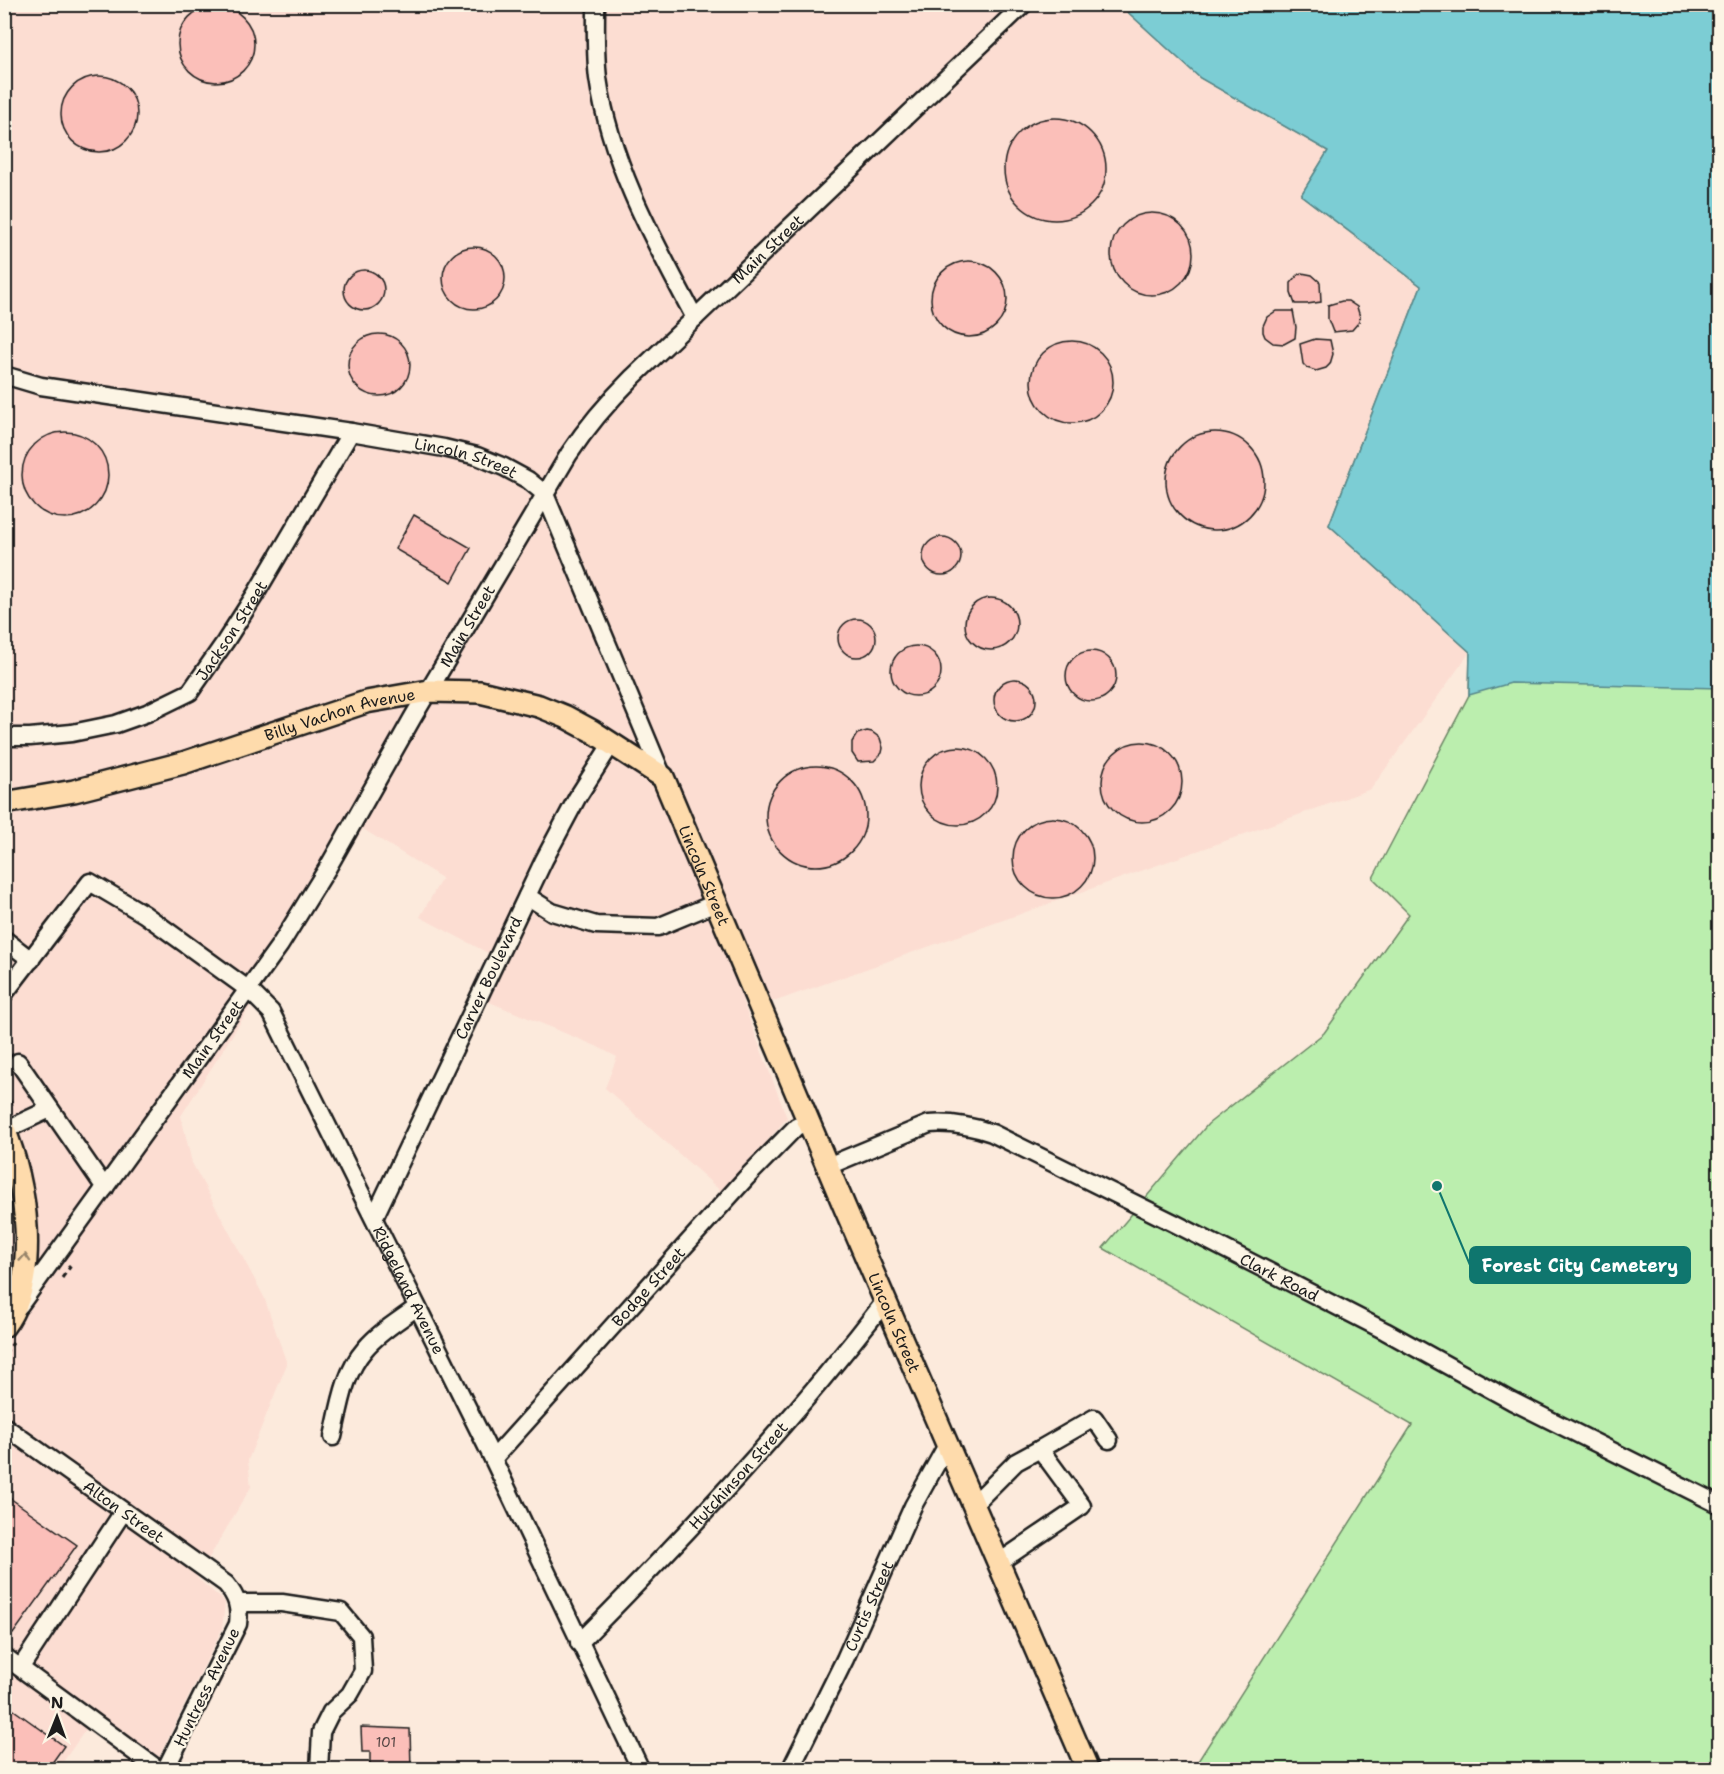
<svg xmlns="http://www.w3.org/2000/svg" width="1724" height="1774" font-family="'Shantell Sans',sans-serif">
  <rect width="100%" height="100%" fill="#fceadc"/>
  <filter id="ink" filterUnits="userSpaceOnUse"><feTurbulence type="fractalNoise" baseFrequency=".0167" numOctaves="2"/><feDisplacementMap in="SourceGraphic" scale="12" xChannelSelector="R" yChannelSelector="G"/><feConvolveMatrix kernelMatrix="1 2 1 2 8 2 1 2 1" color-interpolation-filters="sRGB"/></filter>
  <g filter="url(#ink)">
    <path fill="#fcddd2" d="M5,5H1120L1200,78L1329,152L1301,195L1421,286L1329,525L1470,652L1371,789L776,1001L742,1000L787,1118L723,1193L605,1088L617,1057L596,1046L487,1001L505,962L420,917L442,878L363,829L181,1116L192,1163L264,1297L287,1364L248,1460L251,1487L197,1578L225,1602L222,1629L153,1769L86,1729L58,1769L5,1770Z"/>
    <path fill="#bbeeae" stroke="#6c8565" stroke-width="1.5" d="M1120,5L1719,272V1769H1193L1412,1425L1103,1248L1208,1124L1324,1033L1409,914L1373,878L1469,695L1470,652L1329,525L1421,286L1301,195L1328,151L1200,78Z"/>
    <path fill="#7ccdd4" stroke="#56868a" stroke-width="1.5" d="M1120,5H1719V688L1511,683L1469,695L1470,652L1329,525L1421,286L1301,195L1328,151L1200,78Z"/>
    <g fill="#fbbfb9" stroke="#1c1c1c" stroke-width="1.5">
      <circle cx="216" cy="44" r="38"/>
      <circle cx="99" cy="114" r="38"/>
      <circle cx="1055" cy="169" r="51"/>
      <circle cx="1152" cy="254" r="41"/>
      <circle cx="474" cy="278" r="31"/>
      <circle cx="969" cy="299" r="38"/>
      <circle cx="364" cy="290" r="20"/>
      <path d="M1302,273L1312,275L1320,282L1321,302L1307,304H1295L1291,293V283L1298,275Z"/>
      <path d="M1342,301H1348L1357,307L1360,317L1359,322L1352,330L1333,332L1328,319V305Z"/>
      <path d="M1276,311H1293L1296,327L1295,338L1284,344L1273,343L1265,337L1263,332V326L1267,317Z"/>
      <circle cx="379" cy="365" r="31"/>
      <path d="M1315,339L1330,340L1333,354L1330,364L1326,368L1316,371L1307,368L1303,364L1300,344Z"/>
      <circle cx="1072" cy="382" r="41"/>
      <circle cx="1215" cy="481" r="49"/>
      <circle cx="65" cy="475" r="43"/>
      <path d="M414,515L471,548L452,582L395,549Z"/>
      <circle cx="942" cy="556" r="19"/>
      <circle cx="991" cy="624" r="26"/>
      <circle cx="857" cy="638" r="19"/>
      <circle cx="916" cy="671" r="25"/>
      <circle cx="1091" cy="676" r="25"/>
      <circle cx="1015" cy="700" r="21"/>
      <path d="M867,731L872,732L880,738L883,748L882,753L874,761L858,762L852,753V742L857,734Z"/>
      <circle cx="1142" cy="782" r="40"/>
      <circle cx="958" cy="786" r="39"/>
      <circle cx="816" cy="816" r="50"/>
      <circle cx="1053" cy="858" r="40"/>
      <path d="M4,1494L77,1545L13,1634L4,1628Z"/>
      <path d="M4,1703L64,1746L47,1770H4Z"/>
      <path d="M361,1727L410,1729L411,1770H370V1752H362Z"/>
    </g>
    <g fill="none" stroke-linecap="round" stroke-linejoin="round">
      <g stroke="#1c1c1c" stroke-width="21">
        <g id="minor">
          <path d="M596,4C596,29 595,54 598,78C610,163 655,243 695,318"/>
          <path id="s1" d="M4,375L41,386L351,432L444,448L477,456L504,467L528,480L545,494L663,777"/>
          <path id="s2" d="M4,737H30L72,733L116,724L147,713L190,692L225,642L255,595L351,432"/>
          <path d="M527,896L552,912L596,925L658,927L716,903"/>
          <path d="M4,939L31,960"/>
          <path id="s3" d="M4,994L90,882L144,914L249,990L271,1012L493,1459L641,1770"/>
          <path d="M18,1062L105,1188"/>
          <path d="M5,1130L50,1109"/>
          <path id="s4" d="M828,1166L929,1124C952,1122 971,1126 992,1133L1174,1223L1385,1331L1512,1401L1720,1505"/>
          <path id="s5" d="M374,1218L544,860L577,798L612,743"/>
          <path id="s6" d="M20,1305L280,945L327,869L413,717L569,454C588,425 609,401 633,377L1024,4"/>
          <path id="s7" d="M4,1426L226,1584C237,1597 240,1607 238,1624L165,1770"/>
          <path d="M333,1437C340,1406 344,1373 365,1349C379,1332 400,1320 417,1307"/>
          <path d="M1040,1449L1094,1418L1109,1440"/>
          <path id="s8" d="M493,1459L746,1178L796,1127L809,1121"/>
          <path d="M973,1505L1016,1462L1040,1449L1082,1506L998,1563"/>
          <path d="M238,1603H282L341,1612L361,1636L363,1671L350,1694L331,1712L321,1732L319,1770"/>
          <path id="s9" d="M579,1643C687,1534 792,1422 886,1300"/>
          <path d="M4,1656L159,1770"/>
          <path d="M21,1667L123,1512"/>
          <path id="s10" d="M790,1770L845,1659L913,1506L947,1445"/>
        </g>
      </g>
      <g stroke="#1c1c1c" stroke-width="26">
        <g id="major">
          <path id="s11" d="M4,803L74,791L183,763L366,702L429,691L480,692L539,706L566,717L592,731L663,777L845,1208L1088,1770"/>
          <path d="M4,1129C26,1181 41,1277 4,1326"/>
        </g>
      </g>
      <g stroke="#1c1c1c" stroke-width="3" stroke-dasharray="6 4.5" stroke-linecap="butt">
        <path d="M4,1091L14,1108"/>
        <path d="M62,1278L70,1267L67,1264"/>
        <path d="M4,1354L13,1343"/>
      </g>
      <use href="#minor" stroke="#fcf5e5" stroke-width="16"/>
      <use href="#major" stroke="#fedbac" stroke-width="21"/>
    </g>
    <defs><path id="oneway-chevron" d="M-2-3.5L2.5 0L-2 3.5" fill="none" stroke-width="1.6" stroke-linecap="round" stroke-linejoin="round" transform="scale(1.5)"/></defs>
    <use stroke="#98856b" href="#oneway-chevron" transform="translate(25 1258) rotate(-86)"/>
  </g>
  <g text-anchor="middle" stroke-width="4.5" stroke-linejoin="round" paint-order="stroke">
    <g font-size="14" fill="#544543">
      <text x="386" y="1747">101</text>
    </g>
    <g font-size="16" fill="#1c1c1c" stroke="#fcf5e5">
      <text dy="6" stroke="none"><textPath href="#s6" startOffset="1300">Main Street</textPath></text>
      <text dy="6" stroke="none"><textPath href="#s1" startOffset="470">Lincoln Street</textPath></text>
      <text dy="6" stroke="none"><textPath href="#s6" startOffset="814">Main Street</textPath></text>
      <text dy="6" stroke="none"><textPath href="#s2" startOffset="268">Jackson Street</textPath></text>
      <text dy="6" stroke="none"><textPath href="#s11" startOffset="348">Billy Vachon Avenue</textPath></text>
      <text dy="6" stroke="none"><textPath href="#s11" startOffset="802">Lincoln Street</textPath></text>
      <text dy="6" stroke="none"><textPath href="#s5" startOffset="266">Carver Boulevard</textPath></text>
      <text dy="6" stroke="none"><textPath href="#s6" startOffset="328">Main Street</textPath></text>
      <text dy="6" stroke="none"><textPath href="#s4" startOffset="495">Clark Road</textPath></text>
      <text dy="6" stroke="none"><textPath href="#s8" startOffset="232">Bodge Street</textPath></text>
      <text dy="6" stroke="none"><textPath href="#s3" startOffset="675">Ridgeland Avenue</textPath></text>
      <text dy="6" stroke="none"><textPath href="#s11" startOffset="1288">Lincoln Street</textPath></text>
      <text dy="6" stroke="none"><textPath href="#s9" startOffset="231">Hutchinson Street</textPath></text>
      <text dy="6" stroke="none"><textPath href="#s7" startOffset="147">Alton Street</textPath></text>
      <text dy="6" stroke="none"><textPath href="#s10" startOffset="182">Curtis Street</textPath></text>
      <text transform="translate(206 1687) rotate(-64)" y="6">Huntress Avenue</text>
    </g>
  </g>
  <path fill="none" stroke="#0f766e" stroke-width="2" d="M1437 1186L1470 1265"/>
  <circle fill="#0f766e" stroke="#fcf5e5" stroke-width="2" cx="1437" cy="1186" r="6"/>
  <rect fill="#0f766e" stroke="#0f766e" stroke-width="2" x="1470" y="1247" width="220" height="36" rx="6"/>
  <g font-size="18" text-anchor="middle" font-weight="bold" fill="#fff">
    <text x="1580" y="1272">Forest City Cemetery</text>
  </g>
  <rect width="1724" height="1774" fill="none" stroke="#fcf5e5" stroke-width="24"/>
  <rect x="12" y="12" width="1700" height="1750" fill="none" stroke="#1c1c1c" stroke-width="2" filter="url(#ink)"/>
  <g transform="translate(57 1717) rotate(1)" stroke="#fcf5e5" stroke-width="4.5" paint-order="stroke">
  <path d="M0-4.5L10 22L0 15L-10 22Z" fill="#1c1c1c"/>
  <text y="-9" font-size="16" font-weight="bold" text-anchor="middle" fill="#1c1c1c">N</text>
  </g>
</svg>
